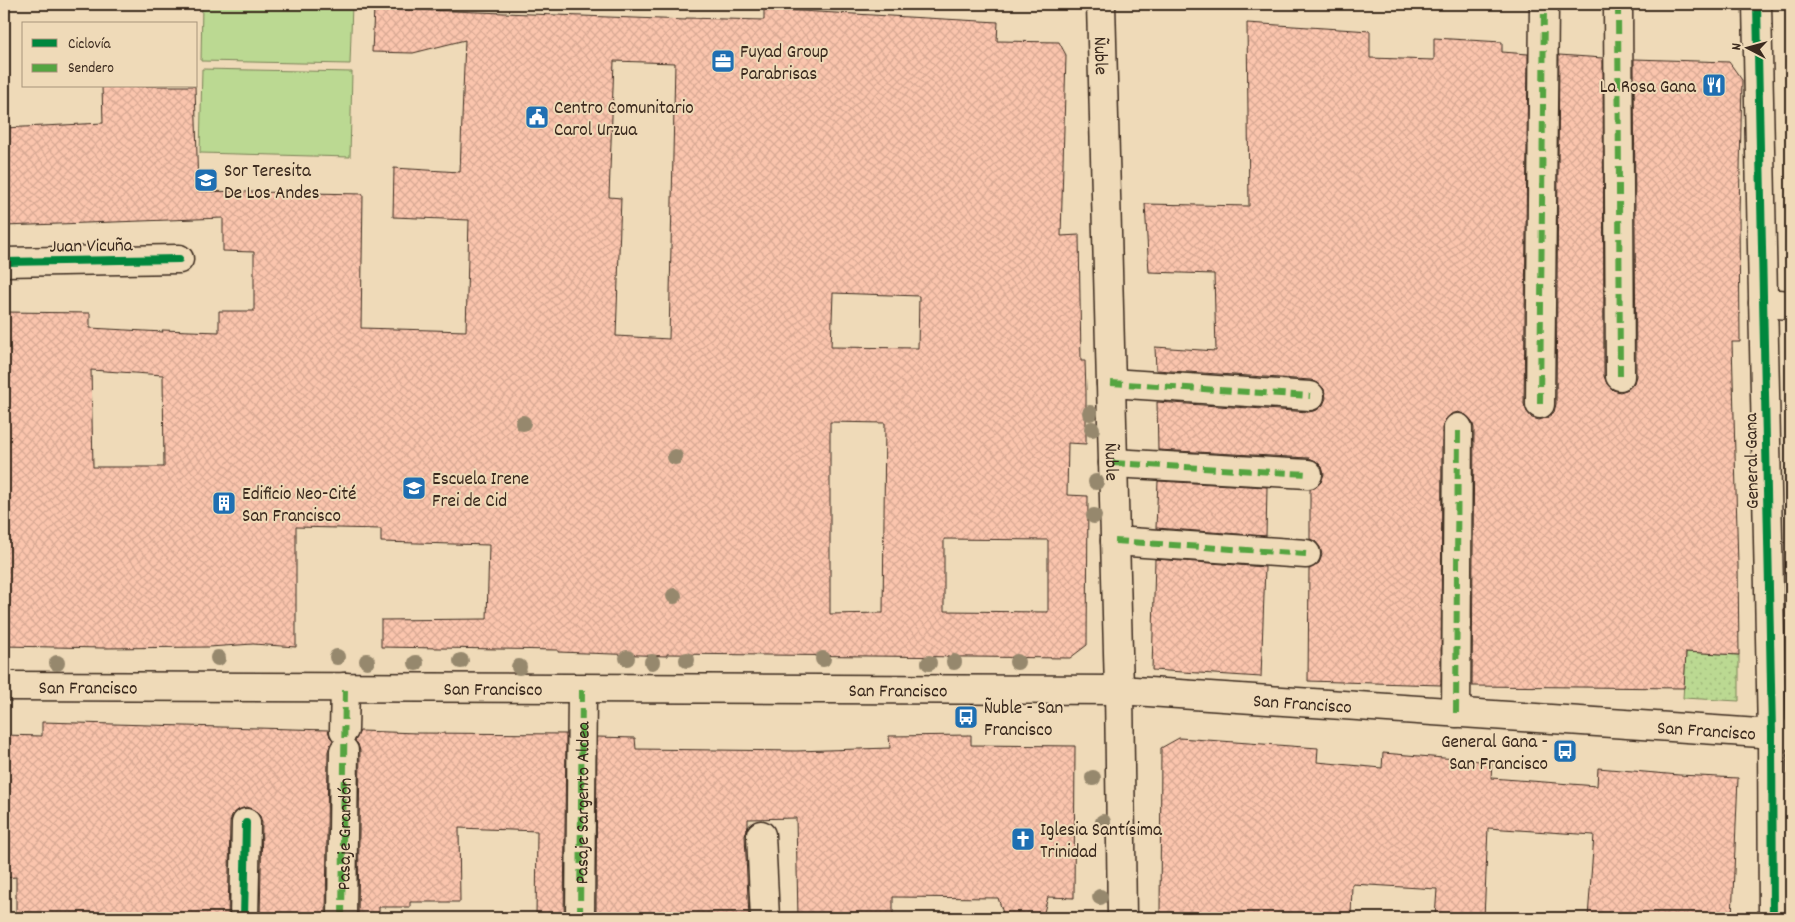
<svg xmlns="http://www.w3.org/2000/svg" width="1795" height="922" font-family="Dekko,sans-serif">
  <defs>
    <pattern id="grass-dots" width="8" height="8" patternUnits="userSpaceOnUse" patternTransform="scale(1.25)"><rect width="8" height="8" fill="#bbd992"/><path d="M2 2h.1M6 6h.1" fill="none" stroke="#a2ba7d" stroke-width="1.8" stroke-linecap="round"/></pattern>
    <pattern id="building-cross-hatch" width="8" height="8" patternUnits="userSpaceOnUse" patternTransform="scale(1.25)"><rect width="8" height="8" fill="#fbc5ad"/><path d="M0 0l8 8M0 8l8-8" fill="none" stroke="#d8a994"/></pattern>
  </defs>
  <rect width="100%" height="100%" fill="#efdab8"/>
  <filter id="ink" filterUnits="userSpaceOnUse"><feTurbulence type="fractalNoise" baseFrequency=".02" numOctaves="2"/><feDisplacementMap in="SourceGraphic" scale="10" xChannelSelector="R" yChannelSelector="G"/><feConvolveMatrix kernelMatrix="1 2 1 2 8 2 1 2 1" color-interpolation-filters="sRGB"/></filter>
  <g filter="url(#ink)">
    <path fill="url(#grass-dots)" stroke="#7b8258" d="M1686,652L1739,655V701L1683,698Z"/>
    <g fill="#bbd992" stroke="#7b8258">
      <path d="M202,4H352L350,64L201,61Z"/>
      <path d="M202,69L352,72L350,157L200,153Z"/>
    </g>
    <g fill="url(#building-cross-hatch)" stroke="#3b2a1e" fill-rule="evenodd">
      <path d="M374,8L686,20V18L764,20V9L998,22L997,41L1059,42L1066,55L1061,236L1079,235L1081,361H1085L1086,393V444L1068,443L1067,495L1088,496L1087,645L1070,658L667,654V656L558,652V650L381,647V620L487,619L489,545L381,542V529L296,527V647L253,644L209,647L103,648L4,646V613H5L4,312L90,313V328L163,332L162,330L219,332V311H254V252L223,251V218L4,226V128L103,123L102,86H195L198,191L363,194L361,328L466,331L469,220L393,217L394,168L460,172L465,40L413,53L372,52ZM614,61L675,63L669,339L616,336L621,198L609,197ZM833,293L919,296L918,348L831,347ZM91,370L163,375L164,467H93ZM830,422L885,423L883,613L830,614ZM944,539L1048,540V612L944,611Z"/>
      <path d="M1247,23L1370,31V58L1434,60V38L1502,42V52L1528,54L1524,404L1527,412L1532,418L1539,420L1548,417L1554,412L1556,404L1559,55L1603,58L1604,376L1607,384L1613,390L1620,392L1628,389L1634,383L1636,376L1634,59L1729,62L1742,80L1739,214L1740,342H1732L1738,566L1739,655L1686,652L1684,688L1472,686L1474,428L1472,421L1466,415L1458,412L1451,414L1445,420L1442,428L1441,685L1308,681L1309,569L1319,563L1322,555L1320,547L1315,541L1310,539V489L1315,488L1321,482L1324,474L1322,467L1316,461L1309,458L1158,450L1157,402L1309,412L1317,410L1323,405L1326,398L1324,389L1318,383L1311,380L1156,370L1155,347L1216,351L1214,274L1149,272L1145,204L1249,206Z"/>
      <path d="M1158,481L1267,487L1266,536L1156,528Z"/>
      <path d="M1155,559L1265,567L1261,677L1152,670Z"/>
      <path d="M42,722L328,730L330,737L333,740L328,751L326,918H260L262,823L260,816L254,810L246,807L238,810L232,815L230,822L228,918H16V877L4,878V735L42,736Z"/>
      <path d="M360,731L417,733L566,734L564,918H536L537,831L459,828L460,902H410V907H379V918H358L360,751L358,744L355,741Z"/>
      <path d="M971,735V745L1075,746L1074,898L1048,897L1044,912L1037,918H1010L1003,913L998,898L893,897V918H798L796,818L748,819V826L745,836L749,918H596L597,737L635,738L636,749L796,751L890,748L889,736Z"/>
      <path d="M1179,738L1318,748L1317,762L1382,768L1383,753L1492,762L1491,778L1597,786L1598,768L1679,775L1738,778L1732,918H1588L1594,835L1488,828L1484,918H1435L1437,889L1352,884L1351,918H1160L1161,748Z"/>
    </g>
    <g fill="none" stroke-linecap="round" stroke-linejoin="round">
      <g stroke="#3b2a1e" stroke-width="31">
        <g id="minor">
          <path d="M1618,4L1620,376"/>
          <path d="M1757,4L1772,734L1773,918"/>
          <path d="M4,262L179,259"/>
          <path d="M1763,303L1791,305"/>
          <path d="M1111,383L1310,396"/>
          <path d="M1540,404L1544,4"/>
          <path d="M1113,463L1308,474"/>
          <path d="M1115,541L1306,554"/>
          <path d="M1456,713L1458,428"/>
          <path d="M344,730L345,687"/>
          <path d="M761,835L765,918"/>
          <path d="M244,918L246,823"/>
          <path d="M342,918L344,751"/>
          <path id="s1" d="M580,918L582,689"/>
        </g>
      </g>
      <g stroke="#3b2a1e" stroke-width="31">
        <g id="major">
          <path id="s2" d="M1101,4L1119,690L1122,918"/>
          <path id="s3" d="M4,686L1119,690L1791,735"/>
        </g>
      </g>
      <use href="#minor" stroke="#efdab8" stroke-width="28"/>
      <use href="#major" stroke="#efdab8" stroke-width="28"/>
      <g stroke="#54a441" stroke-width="6" stroke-dasharray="12 6" stroke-linecap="butt">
        <path d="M1618,4L1620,376"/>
        <path d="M1111,383L1310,396"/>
        <path d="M1540,404L1544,4"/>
        <path d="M1113,463L1308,474"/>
        <path d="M1115,541L1306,554"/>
        <path d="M1456,713L1458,428"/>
        <path id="s4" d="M342,918L345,687"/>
        <path d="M580,918L582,689"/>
      </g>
      <g stroke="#efdab8" stroke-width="11">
        <g id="cycleway">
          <path d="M1757,4L1772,734L1773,918"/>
          <path d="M4,262L179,259"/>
          <path d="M244,918L246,823"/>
        </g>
      </g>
      <use href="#cycleway" stroke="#00873e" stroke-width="8"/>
    </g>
    <g fill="#96886d">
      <circle cx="1090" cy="413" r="8"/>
      <circle cx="523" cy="423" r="8"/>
      <circle cx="1092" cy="429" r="8"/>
      <circle cx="675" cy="457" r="8"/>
      <circle cx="1096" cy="482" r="8"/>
      <circle cx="1094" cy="516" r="8"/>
      <circle cx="674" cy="596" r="8"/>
      <circle cx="337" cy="657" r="8"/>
      <circle cx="218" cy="658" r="8"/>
      <circle cx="627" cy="658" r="8"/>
      <circle cx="823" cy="659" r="8"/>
      <circle cx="687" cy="660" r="8"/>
      <circle cx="367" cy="661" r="8"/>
      <circle cx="461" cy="661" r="8"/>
      <circle cx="652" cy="662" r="8"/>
      <circle cx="954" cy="662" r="8"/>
      <circle cx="1017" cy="662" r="8"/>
      <circle cx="57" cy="663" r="8"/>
      <circle cx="416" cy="663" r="8"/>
      <circle cx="929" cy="663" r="8"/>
      <circle cx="519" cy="667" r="8"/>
      <circle cx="1093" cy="778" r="8"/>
      <circle cx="1103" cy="822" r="8"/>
      <circle cx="1100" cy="897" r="8"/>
    </g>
  </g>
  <defs>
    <g id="office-square" transform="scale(1.25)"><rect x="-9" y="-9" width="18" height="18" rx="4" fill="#1f6fb2" stroke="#efdab8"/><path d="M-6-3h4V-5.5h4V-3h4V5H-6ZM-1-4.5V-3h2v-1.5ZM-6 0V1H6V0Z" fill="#fff"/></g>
    <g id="restaurant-square" transform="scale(1.25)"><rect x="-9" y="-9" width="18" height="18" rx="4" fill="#1f6fb2" stroke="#efdab8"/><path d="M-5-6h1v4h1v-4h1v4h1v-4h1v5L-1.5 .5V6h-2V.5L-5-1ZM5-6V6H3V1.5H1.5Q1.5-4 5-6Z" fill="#fff"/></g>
    <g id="civic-square" transform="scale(1.25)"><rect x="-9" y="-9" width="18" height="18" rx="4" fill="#1f6fb2" stroke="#efdab8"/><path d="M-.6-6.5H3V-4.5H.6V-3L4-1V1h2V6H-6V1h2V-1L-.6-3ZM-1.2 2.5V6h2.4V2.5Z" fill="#fff"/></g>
    <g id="school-square" transform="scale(1.25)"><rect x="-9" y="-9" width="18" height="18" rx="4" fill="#1f6fb2" stroke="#efdab8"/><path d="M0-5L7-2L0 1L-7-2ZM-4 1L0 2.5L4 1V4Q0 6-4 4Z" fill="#fff"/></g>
    <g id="building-square" transform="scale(1.25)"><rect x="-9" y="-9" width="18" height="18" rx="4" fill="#1f6fb2" stroke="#efdab8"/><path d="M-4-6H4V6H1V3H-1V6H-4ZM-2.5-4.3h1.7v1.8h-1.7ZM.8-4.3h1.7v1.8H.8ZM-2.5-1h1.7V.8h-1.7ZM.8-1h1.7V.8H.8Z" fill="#fff"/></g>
    <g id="bus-square" transform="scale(1.25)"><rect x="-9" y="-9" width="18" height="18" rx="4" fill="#1f6fb2" stroke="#efdab8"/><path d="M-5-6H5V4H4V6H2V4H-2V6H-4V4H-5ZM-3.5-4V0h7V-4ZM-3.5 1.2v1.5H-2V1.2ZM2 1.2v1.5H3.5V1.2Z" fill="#fff"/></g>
    <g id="church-square" transform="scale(1.25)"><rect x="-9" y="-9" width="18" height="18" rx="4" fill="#1f6fb2" stroke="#efdab8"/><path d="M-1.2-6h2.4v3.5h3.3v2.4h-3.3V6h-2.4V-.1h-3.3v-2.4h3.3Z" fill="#fff"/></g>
  </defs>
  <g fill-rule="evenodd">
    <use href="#office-square" x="723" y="61"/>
    <use href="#restaurant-square" x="1714" y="85"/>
    <use href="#civic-square" x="537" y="117"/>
    <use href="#school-square" x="206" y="180"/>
    <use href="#school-square" x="414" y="488"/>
    <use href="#building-square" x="224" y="503"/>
    <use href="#bus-square" x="966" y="717"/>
    <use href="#bus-square" x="1565" y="751"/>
    <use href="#church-square" x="1023" y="839"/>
  </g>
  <g text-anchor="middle" stroke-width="4" stroke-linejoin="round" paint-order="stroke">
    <g font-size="19" fill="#3b2a1e" stroke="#efdab8" text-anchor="start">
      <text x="740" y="57">Fuyad Group<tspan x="740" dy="22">Parabrisas</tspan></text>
      <text x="1696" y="92" text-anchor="end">La Rosa Gana</text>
      <text x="554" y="113">Centro Comunitario<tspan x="554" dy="22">Carol Urzua</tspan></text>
      <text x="224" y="176">Sor Teresita<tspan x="224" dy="22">De Los Andes</tspan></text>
      <text x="432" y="484">Escuela Irene<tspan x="432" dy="22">Frei de Cid</tspan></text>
      <text x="242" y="499">Edificio Neo-Cité<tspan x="242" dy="22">San Francisco</tspan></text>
      <text x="984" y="713">Ñuble - San<tspan x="984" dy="22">Francisco</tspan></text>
      <text x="1548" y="747" text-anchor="end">General Gana -<tspan x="1548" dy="22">San Francisco</tspan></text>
      <text x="1040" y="835">Iglesia Santísima<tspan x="1040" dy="22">Trinidad</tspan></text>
    </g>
    <g font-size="19" fill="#3b2a1e" stroke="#efdab8">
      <text dy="7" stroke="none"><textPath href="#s2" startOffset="52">Ñuble</textPath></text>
      <text transform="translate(91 244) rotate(-1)" y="7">Juan Vicuña</text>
      <text dy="7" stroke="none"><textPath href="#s2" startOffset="458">Ñuble</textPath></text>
      <text transform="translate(1750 461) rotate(-91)" y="7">General Gana</text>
      <text dy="7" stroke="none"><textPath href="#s3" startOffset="84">San Francisco</textPath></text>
      <text dy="7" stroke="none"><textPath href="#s3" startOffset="489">San Francisco</textPath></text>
      <text dy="7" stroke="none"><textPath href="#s3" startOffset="894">San Francisco</textPath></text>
      <text dy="7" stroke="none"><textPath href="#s3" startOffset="1299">San Francisco</textPath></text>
      <text dy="7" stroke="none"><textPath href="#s3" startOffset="1704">San Francisco</textPath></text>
      <text dy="7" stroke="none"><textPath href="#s1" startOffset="115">Pasaje Sargento Aldea</textPath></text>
      <text dy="7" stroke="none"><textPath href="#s4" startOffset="84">Pasaje Grandón</textPath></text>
    </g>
  </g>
  <rect width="1795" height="922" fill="none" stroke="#efdab8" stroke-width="20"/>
  <rect x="10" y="10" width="1775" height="902" fill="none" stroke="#3b2a1e" stroke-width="2" filter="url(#ink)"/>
  <rect x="22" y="22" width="175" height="65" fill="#efdab8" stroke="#a7947a"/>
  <rect x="32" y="39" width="25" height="8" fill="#00873e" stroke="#a7947a"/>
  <text x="68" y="48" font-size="15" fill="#3b2a1e">Ciclovía</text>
  <rect x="32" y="64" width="25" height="8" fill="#54a441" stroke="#a7947a"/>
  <text x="68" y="72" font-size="15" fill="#3b2a1e">Sendero</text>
  <g transform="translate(1748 48) rotate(276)" stroke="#efdab8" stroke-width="4" paint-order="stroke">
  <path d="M0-4L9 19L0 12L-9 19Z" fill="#3b2a1e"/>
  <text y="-8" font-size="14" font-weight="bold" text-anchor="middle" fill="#3b2a1e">N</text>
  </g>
</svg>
